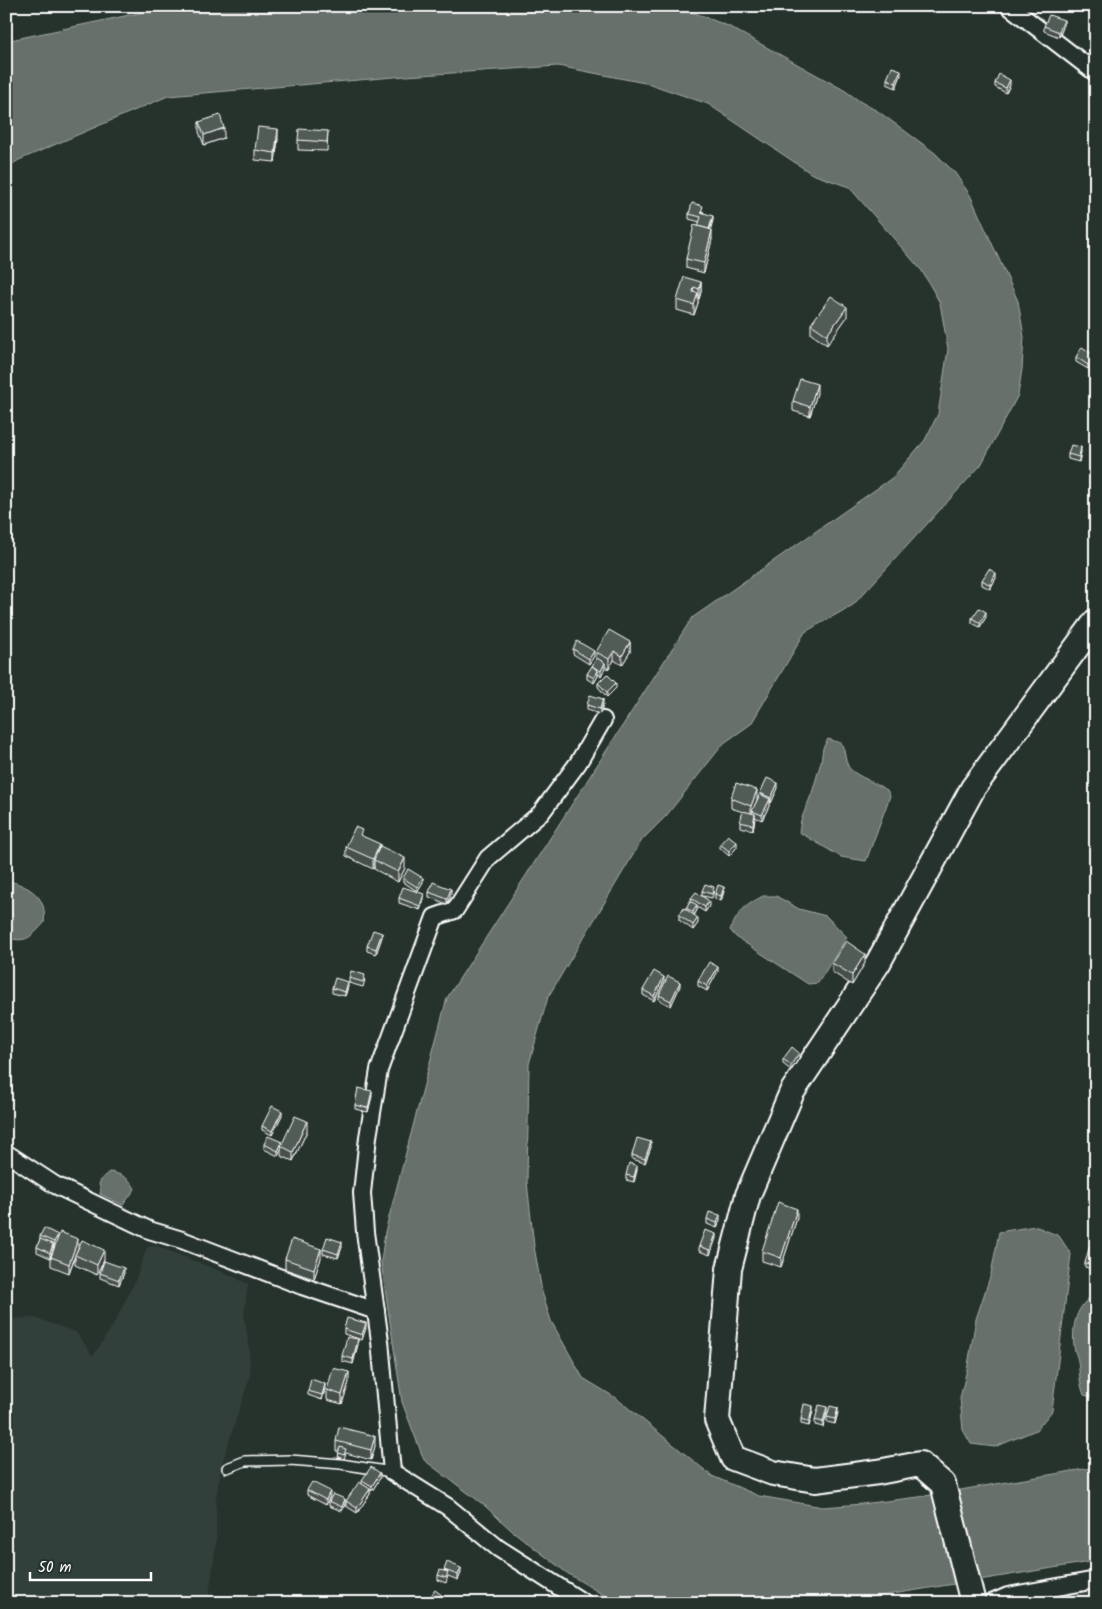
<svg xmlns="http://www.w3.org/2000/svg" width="1102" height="1609" font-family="Kalam,sans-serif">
  <rect width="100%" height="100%" fill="#26332d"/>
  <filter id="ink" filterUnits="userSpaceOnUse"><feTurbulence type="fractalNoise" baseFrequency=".02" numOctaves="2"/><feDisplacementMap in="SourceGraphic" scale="10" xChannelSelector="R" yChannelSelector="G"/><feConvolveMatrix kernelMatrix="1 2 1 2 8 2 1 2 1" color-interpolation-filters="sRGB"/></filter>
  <g filter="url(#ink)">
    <g fill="#333f3a">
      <path d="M157,1246L232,1276L248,1284L244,1316L249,1344L250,1376L223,1460L216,1496V1543L209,1596L218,1603H6V1319L35,1318L76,1332L93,1356L114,1324L136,1279L147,1247Z"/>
      <path d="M1096,1591V1603H1044L1064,1593Z"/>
    </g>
    <g fill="#67706c" stroke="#a4a9a7">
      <path d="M172,6H677L728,26L844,90L861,102L879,112L935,153L955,173L970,195L1018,301L1024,337L1022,369L1018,395L981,465L853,605L805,632L751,724L724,743L666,816L642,840L548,997L529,1064L527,1182L534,1246L542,1292L551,1321L583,1378L616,1398L712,1476L759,1496L823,1507L862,1504L919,1497L1096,1467V1561L837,1603H621L605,1596L567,1573L510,1529L484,1505L424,1460L402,1402L381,1262L385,1232L447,998L692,618L892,478L925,440L938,414L948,349L940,303L922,271L849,187L812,174L708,104L650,84L558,66L406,76L168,96L19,160L6,168V41Z"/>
      <path d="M828,739L841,743C846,751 844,763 851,770C856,775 879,785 887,790L890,796L866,861L841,857L799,832L801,820L812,793L821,762L823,748Z"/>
      <path d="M6,880C29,886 48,896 44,923C31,937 26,944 6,937Z"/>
      <path d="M763,896H776L799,909L826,916L847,937L818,983L808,984L736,937L730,930C739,911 744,906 763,896Z"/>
      <path d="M109,1172C120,1173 131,1179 135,1189L123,1205L100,1194L101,1190L99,1184L102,1178Z"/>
      <path d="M1035,1226L1059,1236L1071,1254L1052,1411L1036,1430L995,1447L971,1444L963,1430L960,1398L968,1365L976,1319L991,1274L999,1232Z"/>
      <path d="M1094,1294L1096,1295V1396L1091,1397L1084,1395C1079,1381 1080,1375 1078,1361C1077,1355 1074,1351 1074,1346C1072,1324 1076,1307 1094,1294Z"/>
    </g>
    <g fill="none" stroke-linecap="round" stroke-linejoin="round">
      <g stroke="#fff" stroke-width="12">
        <path id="lane" d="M227,1468L245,1461L290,1460L341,1464L392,1472"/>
      </g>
      <g stroke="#fff" stroke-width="20">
        <g id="street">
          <path d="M1009,6L1096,73"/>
          <path d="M6,1153L55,1185L149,1230L182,1240L302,1286L376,1311"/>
          <path d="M584,1603L498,1548L448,1507L392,1472L380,1341L365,1232L362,1193L368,1137L379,1070L435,917L455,910L488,858L541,813L578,763L603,720"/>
          <path d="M992,1603L1008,1596L1096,1580"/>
        </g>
      </g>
      <g stroke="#fff" stroke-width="28">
        <path id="secondary" d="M973,1603L943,1484L920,1464L878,1472L815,1480L773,1473L733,1458L717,1420L729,1269L748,1195L792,1092L878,963L973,788L1096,621"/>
      </g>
      <use href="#lane" stroke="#26332d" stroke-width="9"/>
      <use href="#street" stroke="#26332d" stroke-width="16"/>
      <use href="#secondary" stroke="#26332d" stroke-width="24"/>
    </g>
    <g fill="#464f4b" stroke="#fff">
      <path d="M1064,25L1059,37L1044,31V26Z"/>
      <path d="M901,75L896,88L887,84V79Z"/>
      <path d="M995,83L1010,85L1006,93L995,87Z"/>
      <path d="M199,122L224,138L204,145L199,132Z"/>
      <path d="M328,131L327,151L298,150V140Z"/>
      <path d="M278,139L275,162L255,160V150Z"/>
      <path d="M703,211V212L713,220L710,229L712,239L704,273L686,268V259L700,222L689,219V214Z"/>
      <path d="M701,282V292L699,299L698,298V303L694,315L677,310V300Z"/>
      <path d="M847,317L827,345L811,334V324Z"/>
      <path d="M1076,357L1094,359L1088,369L1076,362Z"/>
      <path d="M1096,358V377L1090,375V370Z"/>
      <path d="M817,393L810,416L793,411V401Z"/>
      <path d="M1081,452L1079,462L1068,459V454Z"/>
      <path d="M996,578L990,589L982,585V580Z"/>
      <path d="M986,617L980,627L972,623V618Z"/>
      <path d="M630,642V652L622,665L614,660L609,669L605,667L601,676L598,674V676L594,683L587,679V674L592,667L596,659V652Z"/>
      <path d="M573,649L594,656L589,664L573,654Z"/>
      <path d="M598,683L616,688L607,697L598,687Z"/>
      <path d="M603,704L600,714L587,710V705Z"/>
      <path d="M778,788L771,803L770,802V804L762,820L755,817L753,830L740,827V822L743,812L731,808V798L757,800L760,794V793Z"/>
      <path d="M362,836L380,847L405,868L398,882L374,869V867L373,869L346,856V847Z"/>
      <path d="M720,844L737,847L729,856L720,848Z"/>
      <path d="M403,878L423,882L417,892L424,899L420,910L399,903V898L417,891L403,882Z"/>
      <path d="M702,891H714L712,898L702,896Z"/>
      <path d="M724,891L721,901L715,899V894Z"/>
      <path d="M429,892L451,894L447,904L429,897Z"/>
      <path d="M691,898L709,906L705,912L697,907V910L694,916L698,923L693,930L679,920V915L686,910V908L691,902Z"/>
      <path d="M382,937L376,954L367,951V946Z"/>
      <path d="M832,963H865L852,985L832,972Z"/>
      <path d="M718,971L707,991L698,986V981Z"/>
      <path d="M349,978L365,980L363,987L349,983Z"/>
      <path d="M664,981L654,1001L643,995V990Z"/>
      <path d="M680,986L671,1006L659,1000V995Z"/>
      <path d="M348,987L345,996L332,993V988Z"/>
      <path d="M799,1058L791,1070L783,1064V1059Z"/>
      <path d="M372,1096L368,1112L355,1109V1105Z"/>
      <path d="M282,1115L272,1135L262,1130V1126Z"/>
      <path d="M307,1131L293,1161L281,1156V1147L278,1156L264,1149V1144L282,1146Z"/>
      <path d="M651,1147L645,1163L632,1159V1155Z"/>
      <path d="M637,1170L634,1182L626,1180V1175Z"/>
      <path d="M797,1218L781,1267L762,1261V1251Z"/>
      <path d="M707,1219L720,1220L717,1228L707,1224Z"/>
      <path d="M40,1236L58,1238L104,1260L97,1275L75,1265V1257L69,1273L51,1266V1257L54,1247H53V1249L50,1258L37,1252V1247L40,1239Z"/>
      <path d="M716,1238L710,1255L699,1251V1246Z"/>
      <path d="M342,1247L338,1258L323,1254V1249Z"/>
      <path d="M1096,1247L1095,1270L1085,1267V1263Z"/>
      <path d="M321,1258L314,1279L285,1269V1259Z"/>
      <path d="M100,1273H124L119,1285L100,1278Z"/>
      <path d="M366,1328L362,1340L344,1334V1329Z"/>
      <path d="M358,1344L353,1364L342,1361V1356Z"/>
      <path d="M349,1382L342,1404L327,1400V1390Z"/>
      <path d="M325,1389L322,1400L308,1395V1391Z"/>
      <path d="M813,1411L809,1426L801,1424V1419Z"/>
      <path d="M827,1412L823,1427L815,1425V1420Z"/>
      <path d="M838,1412L835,1424L827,1422V1417Z"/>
      <path d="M336,1441L375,1446L371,1460L346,1453L344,1459L338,1457L339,1451H336Z"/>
      <path d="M380,1478L372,1491L370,1489V1494L357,1513L346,1506V1501L362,1484V1480Z"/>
      <path d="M307,1490L330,1496L326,1505L307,1495Z"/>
      <path d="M329,1501L345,1504L342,1511L329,1506Z"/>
      <path d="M444,1570L461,1573L458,1580L448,1576L446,1583L438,1580V1575L444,1571Z"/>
    </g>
    <g fill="#39403d" stroke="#fff">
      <path d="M1064,20V25L1059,37V32Z"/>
      <path d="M901,70V75L896,88V83Z"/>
      <path d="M1010,80V85L1006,93V88Z"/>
      <path d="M224,128V138L204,145V135Z"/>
      <path d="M278,129V139L275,162V153Z"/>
      <path d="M713,216V220L709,236V231Z"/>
      <path d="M712,230V239L704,273V263Z"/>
      <path d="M701,282V292L699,299V289Z"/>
      <path d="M698,293V303L694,315V305Z"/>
      <path d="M847,307V317L827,345V335Z"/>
      <path d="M1094,355V359L1088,369V365Z"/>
      <path d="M817,384V393L810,416V407Z"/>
      <path d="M1081,447V452L1079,462V457Z"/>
      <path d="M996,573V578L990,589V585Z"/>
      <path d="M986,612V617L980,627V623Z"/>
      <path d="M630,642V652L622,665V656Z"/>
      <path d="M594,651V656L589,664V659Z"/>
      <path d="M614,651V660L609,669V659Z"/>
      <path d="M605,663V668L601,676V671Z"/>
      <path d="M598,671V676L594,683V678Z"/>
      <path d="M616,683V688L607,697V692Z"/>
      <path d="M603,699V704L600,714V709Z"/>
      <path d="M778,783V788L771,803V798Z"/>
      <path d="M757,790V800L751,815V806Z"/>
      <path d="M770,799V804L762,820V815Z"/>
      <path d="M755,814V819L753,830V825Z"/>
      <path d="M737,842V847L729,856V851Z"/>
      <path d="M380,844V853L374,860V867L373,869V859Z"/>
      <path d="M405,858V868L398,882V872Z"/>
      <path d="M423,878V882L417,892V887Z"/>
      <path d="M724,887V891L721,901V896Z"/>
      <path d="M451,889V894L447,904V899Z"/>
      <path d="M424,894V899L420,910V906Z"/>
      <path d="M709,901V906L705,912V907Z"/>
      <path d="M697,905V910L693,917V912Z"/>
      <path d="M698,918V923L693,930V925Z"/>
      <path d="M382,933V937L376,954V949Z"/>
      <path d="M865,954V963L852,985V975Z"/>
      <path d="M718,967V971L707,991V986Z"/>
      <path d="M664,977V981L654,1001V996Z"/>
      <path d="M348,982V987L345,996V992Z"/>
      <path d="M680,982V986L671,1006V1001Z"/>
      <path d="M799,1053V1058L791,1070V1065Z"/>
      <path d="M372,1091V1096L368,1112V1108Z"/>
      <path d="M282,1111V1115L272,1135V1131Z"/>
      <path d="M307,1121V1131L293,1161V1152Z"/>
      <path d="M282,1142V1147L278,1156V1151Z"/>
      <path d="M651,1142V1147L645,1163V1159Z"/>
      <path d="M637,1166V1170L634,1182V1177Z"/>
      <path d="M797,1209V1218L781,1267V1258Z"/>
      <path d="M720,1215V1220L717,1228V1223Z"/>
      <path d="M716,1234V1238L710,1255V1250Z"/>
      <path d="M58,1235V1240L54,1247V1242Z"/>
      <path d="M78,1239V1248L75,1255L69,1273V1264Z"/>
      <path d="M342,1242V1247L338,1258V1254Z"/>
      <path d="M53,1244V1249L50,1258V1253Z"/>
      <path d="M321,1249V1258L314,1279V1269Z"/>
      <path d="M104,1250V1260L97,1275V1265Z"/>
      <path d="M124,1268V1273L119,1285V1280Z"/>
      <path d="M366,1323V1328L362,1340V1335Z"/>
      <path d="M358,1339V1344L353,1364V1359Z"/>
      <path d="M349,1372V1382L342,1404V1395Z"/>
      <path d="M325,1384V1389L322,1400V1395Z"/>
      <path d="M813,1406V1411L809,1426V1422Z"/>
      <path d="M827,1407V1412L823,1427V1422Z"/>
      <path d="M838,1408V1412L835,1424V1419Z"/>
      <path d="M375,1436V1446L371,1460V1450Z"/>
      <path d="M380,1473V1478L372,1491V1486Z"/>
      <path d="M370,1489V1494L357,1513V1508Z"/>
      <path d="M330,1491V1496L326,1505V1500Z"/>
      <path d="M345,1499V1504L342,1511V1507Z"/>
      <path d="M461,1568V1573L458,1580V1575Z"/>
      <path d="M443,1596V1600L442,1603H438Z"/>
    </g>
    <g fill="#515c57" stroke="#fff">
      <path d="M1049,15L1064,20L1059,32L1044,26Z"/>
      <path d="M892,67L901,70L896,83L887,79Z"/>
      <path d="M999,74L1010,80L1006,88L995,83Z"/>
      <path d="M220,115L224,128L204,135L199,122Z"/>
      <path d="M258,127L278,129L275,153L255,150Z"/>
      <path d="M299,129L328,131L327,142L298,140Z"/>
      <path d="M692,203L703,206L701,212L713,216L709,229L698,226L701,217L689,214Z"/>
      <path d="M694,225L712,230L704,263L686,259Z"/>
      <path d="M684,277L701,282L699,289L694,287L693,292L698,293L694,305L677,300Z"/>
      <path d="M831,296L847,307L827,335L811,324Z"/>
      <path d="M1082,347L1094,355L1088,365L1076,357Z"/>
      <path d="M1096,358V372L1090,370Z"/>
      <path d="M800,379L817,384L810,407L793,401Z"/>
      <path d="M1071,445L1081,447L1079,457L1068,454Z"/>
      <path d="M989,569L996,573L990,585L982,580Z"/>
      <path d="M979,608L986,612L980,623L972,618Z"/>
      <path d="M609,630L630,642L622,656L614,651L609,659L596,652Z"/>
      <path d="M577,641L594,651L589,659L573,649Z"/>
      <path d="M597,658L605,663L601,671L592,666Z"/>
      <path d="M592,666L598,671L594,678L587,674Z"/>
      <path d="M607,674L616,683L607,692L598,683Z"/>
      <path d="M590,695L603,699L600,709L587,705Z"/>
      <path d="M767,778L778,783L771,798L760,793Z"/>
      <path d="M736,783L757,790L751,806L731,798Z"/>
      <path d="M760,794L770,799L762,815L752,811Z"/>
      <path d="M743,811L755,814L753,825L740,822Z"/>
      <path d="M355,827L362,830L360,835L380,844L373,859L346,847Z"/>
      <path d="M728,835L737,842L729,851L720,844Z"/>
      <path d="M380,846L405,858L398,872L374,860Z"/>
      <path d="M408,869L423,878L417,887L403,878Z"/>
      <path d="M433,882L451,889L447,899L429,892Z"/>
      <path d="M705,884L714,887L712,894L702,891Z"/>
      <path d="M718,885L724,887L721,896L715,894Z"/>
      <path d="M403,887L424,894L420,906L399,898Z"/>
      <path d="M696,892L709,901L705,907L691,898Z"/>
      <path d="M690,901L697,905L693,912L686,908Z"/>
      <path d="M684,908L698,918L693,925L679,915Z"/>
      <path d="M373,930L382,933L376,949L367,946Z"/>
      <path d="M846,941L865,954L852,975L832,963Z"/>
      <path d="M709,962L718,967L707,986L698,981Z"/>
      <path d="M351,971L365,975L363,982L349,978Z"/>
      <path d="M654,971L664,977L654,996L643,990Z"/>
      <path d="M668,976L680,982L671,1001L659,995Z"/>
      <path d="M335,978L348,982L345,992L332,988Z"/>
      <path d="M792,1047L799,1053L791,1065L783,1059Z"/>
      <path d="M358,1088L372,1091L368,1108L355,1105Z"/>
      <path d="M272,1106L282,1111L272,1131L262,1126Z"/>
      <path d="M295,1116L307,1121L293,1152L281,1146Z"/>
      <path d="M268,1136L282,1142L278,1151L264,1144Z"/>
      <path d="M637,1138L651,1142L645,1159L632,1155Z"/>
      <path d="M629,1163L637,1166L634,1177L626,1175Z"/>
      <path d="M778,1202L797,1209L781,1258L762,1251Z"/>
      <path d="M709,1212L720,1215L717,1223L707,1219Z"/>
      <path d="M44,1228L58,1235L54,1242L40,1236Z"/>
      <path d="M705,1230L716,1234L710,1250L699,1246Z"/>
      <path d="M60,1232L78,1239L69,1264L51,1257Z"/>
      <path d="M327,1237L342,1242L338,1254L323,1249Z"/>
      <path d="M40,1239L53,1244L50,1253L37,1247Z"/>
      <path d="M292,1239L321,1249L314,1269L285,1259Z"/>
      <path d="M82,1240L104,1250L97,1265L75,1255Z"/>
      <path d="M1090,1245L1096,1247L1095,1265L1085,1263Z"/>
      <path d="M104,1261L124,1268L119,1280L100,1273Z"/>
      <path d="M347,1318L366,1323L362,1335L344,1329Z"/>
      <path d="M347,1337L358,1339L353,1359L342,1356Z"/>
      <path d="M333,1368L349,1372L342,1395L327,1390Z"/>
      <path d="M311,1379L325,1384L322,1395L308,1391Z"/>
      <path d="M804,1404L813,1406L809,1422L801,1419Z"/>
      <path d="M819,1405L827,1407L823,1422L815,1420Z"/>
      <path d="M830,1406L838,1408L835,1419L827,1417Z"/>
      <path d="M339,1427L375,1436L371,1450L336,1441Z"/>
      <path d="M340,1447L346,1449L344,1455L338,1453Z"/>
      <path d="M371,1467L380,1473L372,1486L362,1480Z"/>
      <path d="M312,1482L330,1491L326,1500L307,1490Z"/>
      <path d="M359,1482L370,1489L357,1508L346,1501Z"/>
      <path d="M333,1494L345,1499L342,1507L329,1501Z"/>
      <path d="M447,1562L461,1568L458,1575L444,1570Z"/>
      <path d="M440,1570L448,1572L446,1578L438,1575Z"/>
      <path d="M435,1590L443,1596L438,1603H431L428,1600Z"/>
      <path d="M1006,1600V1603H985V1602Z"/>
    </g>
  </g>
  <rect width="1102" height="1609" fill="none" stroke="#26332d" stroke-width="25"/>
  <rect x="12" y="12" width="1077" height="1584" fill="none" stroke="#fff" stroke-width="2" filter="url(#ink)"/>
  <path d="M30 1572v8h121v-8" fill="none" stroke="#ffffff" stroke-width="2.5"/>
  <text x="38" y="1572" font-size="15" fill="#ffffff" stroke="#26332d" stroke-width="4" paint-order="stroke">50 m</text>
</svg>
